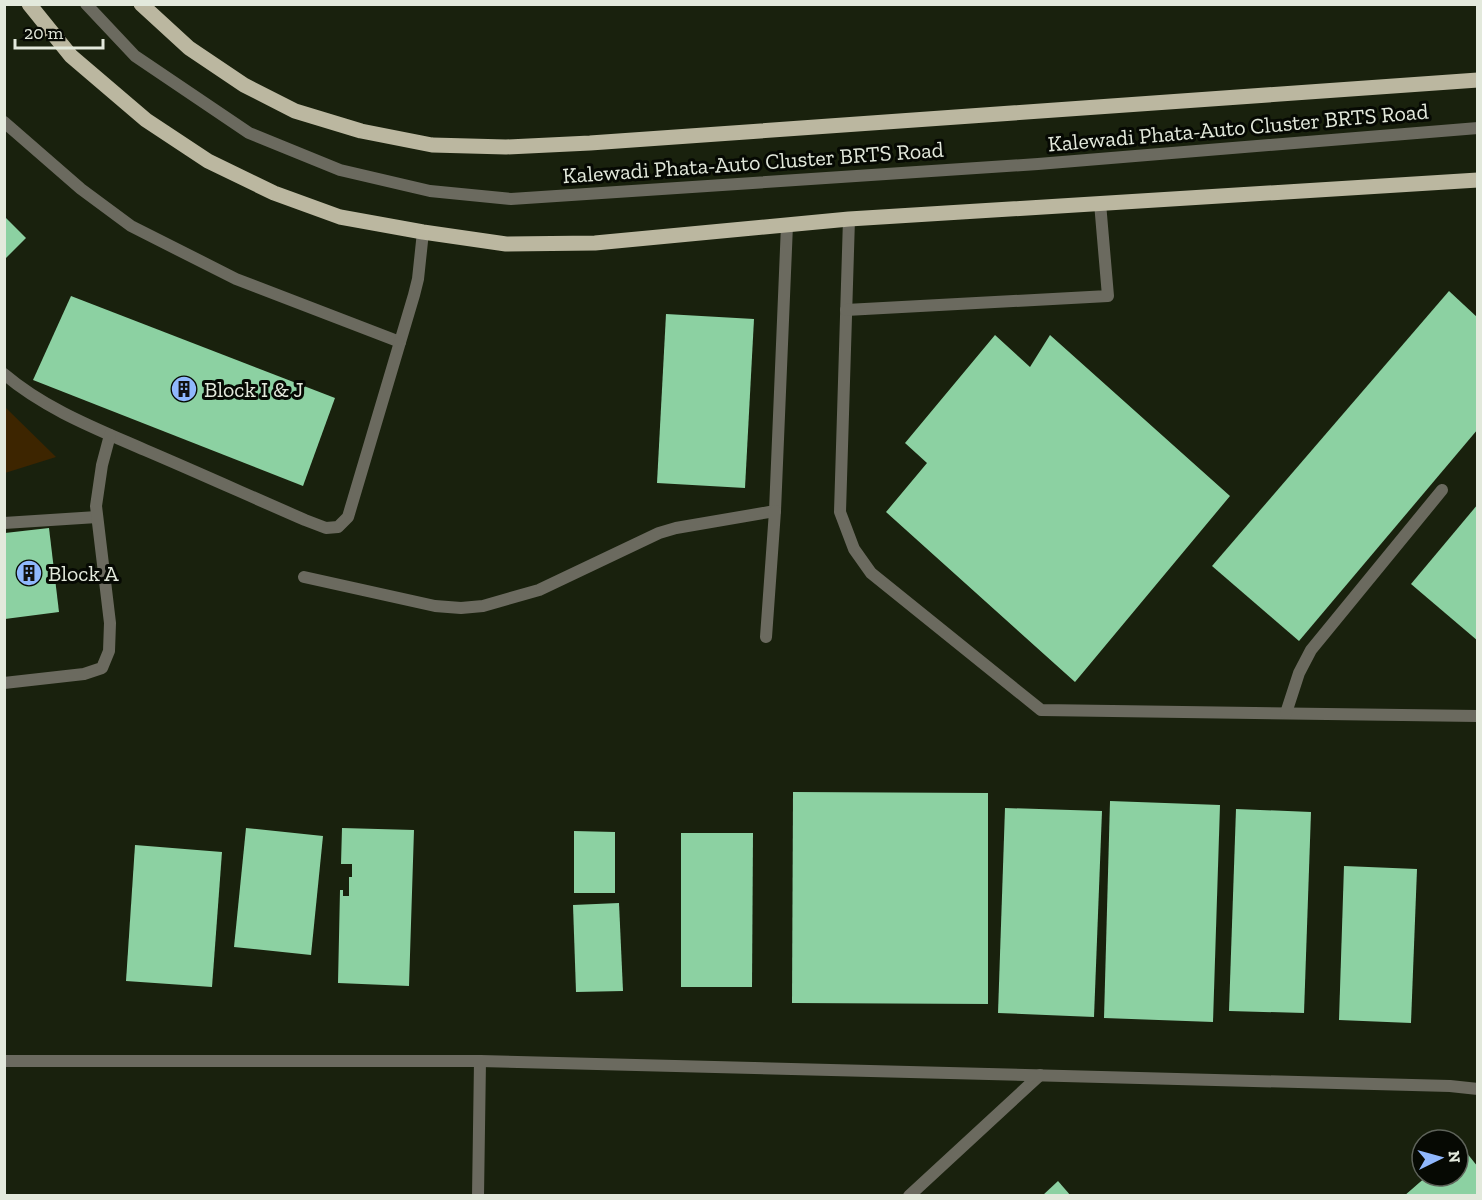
<svg xmlns="http://www.w3.org/2000/svg" width="1482" height="1200" font-family="'Zilla Slab',serif">
  <rect width="100%" height="100%" fill="#19210d"/>
  <path fill="#3d2500" d="M5,407L56,457L5,473Z"/>
  <g fill="#8cd1a2">
    <path d="M4,216L26,238L4,260Z"/>
    <path d="M1449,291L1478,318V429L1299,641L1212,566Z"/>
    <path d="M71,296L335,398L303,486L33,380Z"/>
    <path d="M666,314L754,319L745,488L657,483Z"/>
    <path d="M995,335L1030,367L1050,335L1230,496L1075,682L886,512L927,463L905,443Z"/>
    <path d="M1478,504V641L1411,584Z"/>
    <path d="M49,528L59,612L5,619V533Z"/>
    <path d="M793,792L988,793V1004L792,1003Z"/>
    <path d="M1110,801L1220,805L1213,1022L1104,1018Z"/>
    <path d="M1005,808L1102,811L1094,1017L998,1013Z"/>
    <path d="M1236,809L1311,812L1304,1013L1229,1011Z"/>
    <path d="M246,828L323,836L311,955L234,947Z"/>
    <path d="M342,828L414,830L409,986L338,983L340,890H343V896H349V877H352V864H341Z"/>
    <path d="M574,831L615,832V893H574Z"/>
    <path d="M681,833H753L752,987H681Z"/>
    <path d="M135,845L222,852L212,987L126,981Z"/>
    <path d="M1344,866L1417,869L1411,1023L1339,1020Z"/>
    <path d="M619,903L623,991L576,992L573,905Z"/>
    <path d="M1462,1147L1478,1167V1196H1404L1427,1176H1458V1150Z"/>
    <path d="M1058,1181L1071,1196H1042Z"/>
  </g>
  <g fill="none" stroke-linecap="round" stroke-linejoin="round">
    <g stroke="#6b6a5f" stroke-width="12">
      <path d="M86,4L135,56L249,133L340,170L430,191L511,199L1038,164L1478,128"/>
      <path d="M4,122L81,189L131,226L236,279L400,342"/>
      <path d="M849,219L840,512L854,549L871,573L1041,710L1478,716"/>
      <path d="M846,310L1108,296L1100,203"/>
      <path d="M4,374C45,409 97,429 145,450C199,473 252,497 305,520L326,528L338,527L348,517L414,295L418,279L423,232"/>
      <path d="M4,523L97,517"/>
      <path d="M304,577L435,606L461,608L483,606L539,590L659,533L676,528L775,511L787,225"/>
      <path d="M766,637L775,511"/>
      <path d="M4,683L84,674L102,668L109,651L110,623L96,506L102,465L110,435"/>
      <path d="M1286,713L1299,673L1311,650L1442,490"/>
      <path d="M478,1196L480,1061"/>
      <path d="M909,1196L1040,1075"/>
    </g>
    <path stroke="#6b6a5f" stroke-width="12" d="M4,1061H480L1450,1086L1478,1089"/>
    <g stroke="#bbb7a0" stroke-width="15">
      <path d="M29,4L71,56L146,120L208,161L274,193L340,217L423,232L506,244L595,243L849,219L1478,180"/>
      <path d="M141,4L189,48L244,85L295,111L361,131L432,145L506,147L590,143L1478,80"/>
    </g>
  </g>
  <defs>
    <g id="building-disc" transform="scale(1.35)"><circle r="9.5" fill="#90b8fd" stroke="#060903"/><path d="M-4-6H4V6H1V3H-1V6H-4ZM-2.5-4.3h1.7v1.8h-1.7ZM.8-4.3h1.7v1.8H.8ZM-2.5-1h1.7V.8h-1.7ZM.8-1h1.7V.8H.8Z" fill="#111"/></g>
  </defs>
  <g fill-rule="evenodd">
    <use href="#building-disc" x="184" y="389"/>
    <use href="#building-disc" x="29" y="573"/>
  </g>
  <g text-anchor="middle" stroke-width="6" stroke-linejoin="round" paint-order="stroke">
    <g font-size="22" fill="#e3e9dc" stroke="#060903">
      <text transform="translate(1238 127) rotate(-5)" y="8">Kalewadi Phata-Auto Cluster BRTS Road</text>
      <text transform="translate(753 162) rotate(-4)" y="8">Kalewadi Phata-Auto Cluster BRTS Road</text>
    </g>
    <g font-size="22" fill="#e3e9dc" stroke="#060903" text-anchor="start">
      <text x="204" y="397">Block I &amp; J</text>
      <text x="48" y="581">Block A</text>
    </g>
  </g>
  <rect width="1482" height="1200" fill="none" stroke="#e3e9dc" stroke-width="12"/>
  <g transform="translate(1440 1158) rotate(85)"><circle r="28" fill="#060903" stroke="#5e635a" stroke-width="1.5"/>
  <path d="M0-4.5L10 22L0 15L-10 22Z" fill="#90b8fd"/>
  <text y="-9" font-size="16" font-weight="bold" text-anchor="middle" fill="#e3e9dc">N</text>
  </g>
  <path d="M15 39v9h88v-9" fill="none" stroke="#e3e9dc" stroke-width="3"/>
  <text x="24" y="39" font-size="18" fill="#e3e9dc" stroke="#060903" stroke-width="4.5" paint-order="stroke">20 m</text>
</svg>
